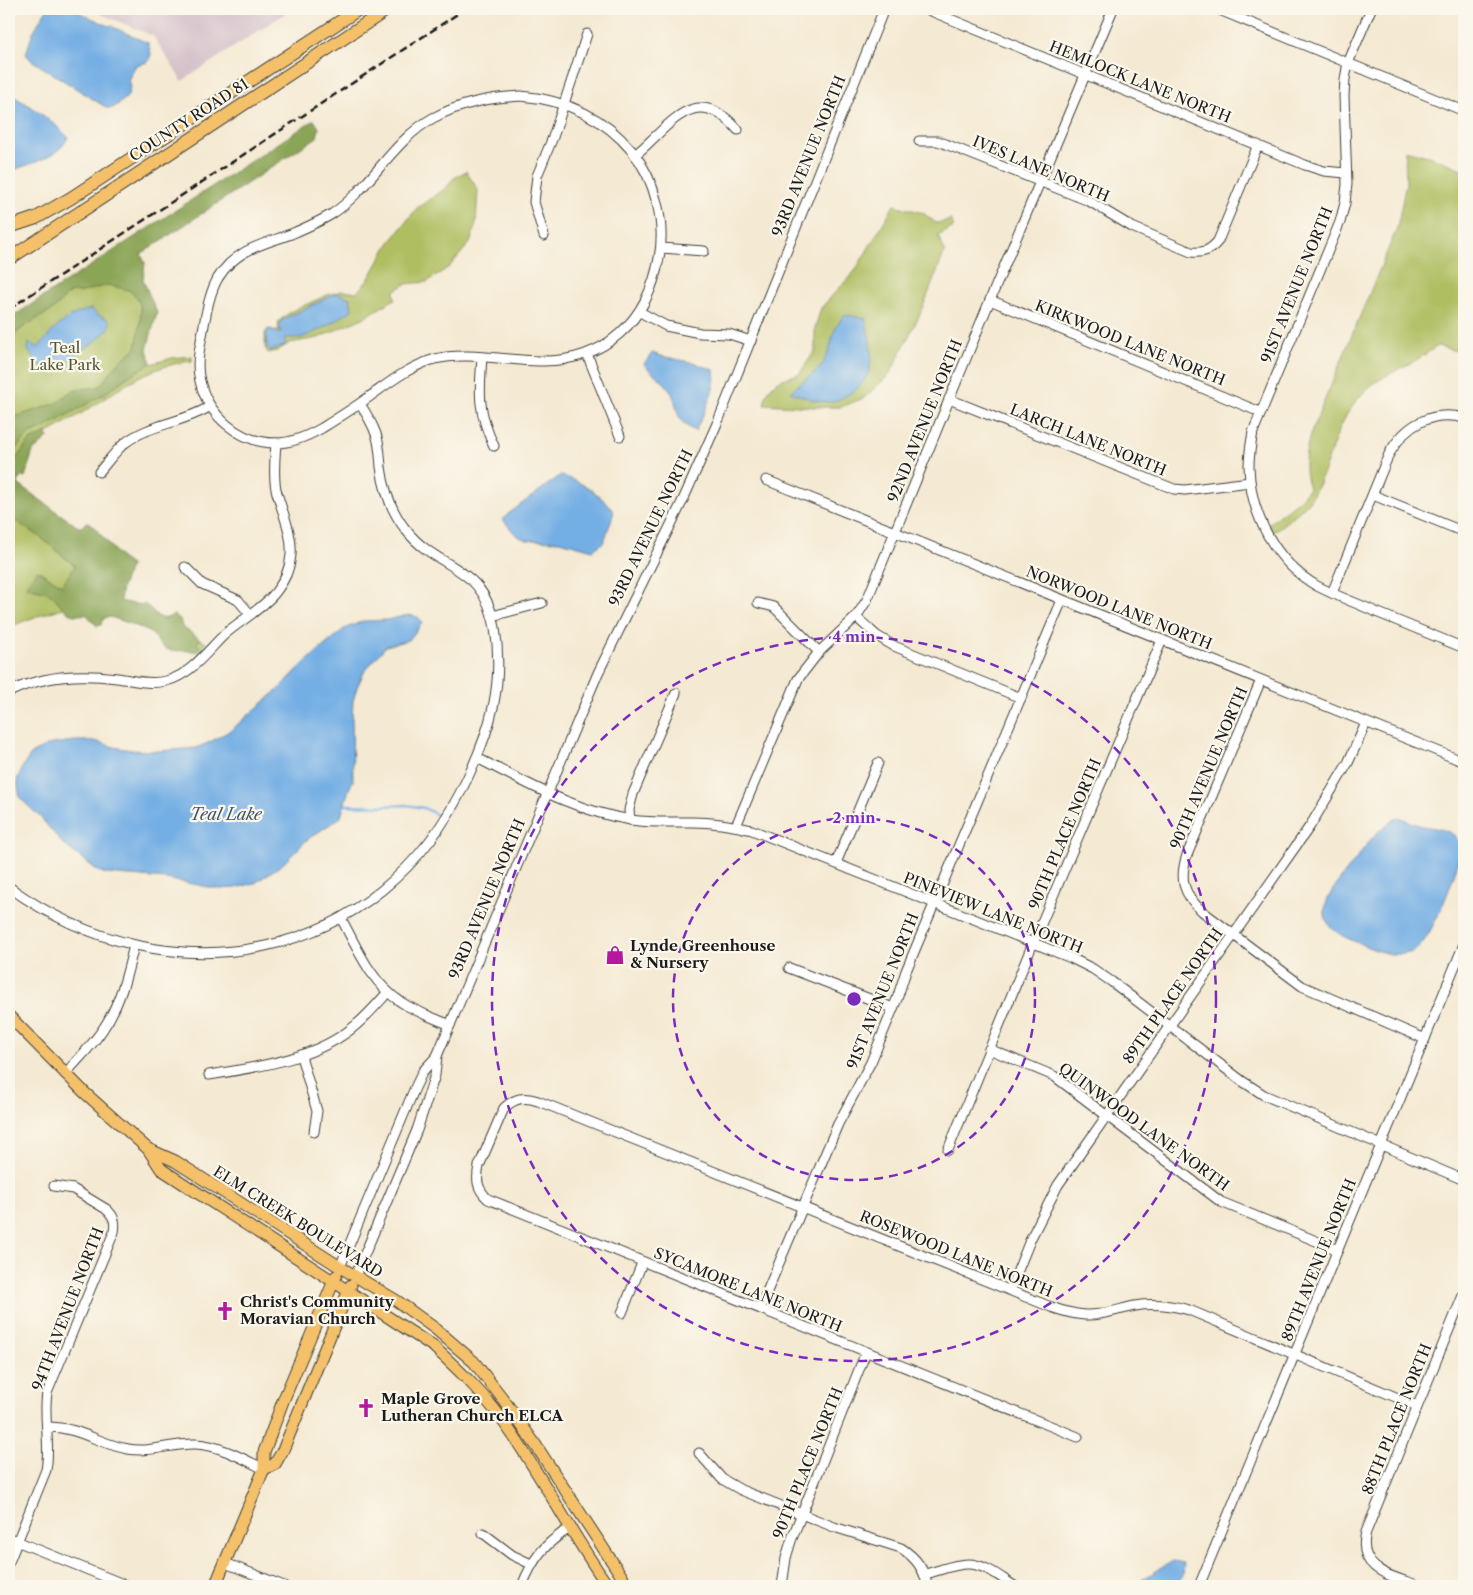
<svg xmlns="http://www.w3.org/2000/svg" width="1473" height="1595" font-family="'Libre Caslon Text',serif">
  <rect width="100%" height="100%" fill="#fbf7ec"/>
  <filter id="ink" filterUnits="userSpaceOnUse"><feTurbulence type="fractalNoise" baseFrequency=".02" numOctaves="2"/><feDisplacementMap in="SourceGraphic" scale="10" xChannelSelector="R" yChannelSelector="G"/><feConvolveMatrix kernelMatrix="1 2 1 2 8 2 1 2 1" color-interpolation-filters="sRGB"/></filter>
  <filter id="wash" filterUnits="userSpaceOnUse"><feTurbulence type="fractalNoise" baseFrequency=".0096" numOctaves="4" result="noise"/><feDisplacementMap in="SourceGraphic" scale="20" xChannelSelector="R" yChannelSelector="G"/><feGaussianBlur stdDeviation="1.12" result="paint"/><feColorMatrix in="noise" values="0 0 0 0 0 0 0 0 0 0 0 0 0 0 0 0 0 1.4 0 .05"/><feComposite in="paint" operator="in"/></filter>
  <g filter="url(#wash)">
    <rect width="100%" height="100%" fill="#f4e9d2"/>
    <path fill="#d2bdc8" d="M89,9H292L182,81L153,36Z"/>
    <g fill="#afbe61" stroke="#666d3e">
      <path d="M1405,150L1435,158L1464,170V353L1438,346C1428,352 1419,359 1409,364C1385,377 1371,381 1354,404C1332,432 1329,470 1310,500C1303,510 1282,525 1272,533L1268,524L1301,498L1309,488C1302,470 1305,453 1310,435L1397,228L1406,183Z"/>
      <path d="M466,171L478,190L476,224L470,243L449,267L427,282L406,284L394,291L395,299L363,318L318,338L290,343L277,351L268,353L265,348V333L268,329L279,331L278,322L290,312L327,295L342,291L357,292L368,280L388,245L417,208L446,188L454,178Z"/>
      <path d="M894,205L923,213L936,223L951,220L954,227L938,236L945,251L921,312L890,374L864,398L841,407H813L764,404C769,381 779,380 799,374L815,351V328L821,308L855,271Z"/>
      <path d="M128,249L156,313L146,348L151,364L172,358L192,356V361C144,366 117,392 77,416C59,427 41,436 24,448L13,484L119,601L187,632L206,643L199,650L78,603L32,618L9,627V327Z"/>
    </g>
    <g fill="#8ba557" stroke="#54603a">
      <path d="M314,120L319,128L317,137L141,254L145,263L143,280L157,313L147,349L151,363L126,378L103,395L46,427L28,435L9,456V419L57,403L70,392L80,389L99,387L120,361L136,348L140,325L141,309L139,302L135,295L129,290L108,285L79,293L72,292L68,294L54,309L25,326L15,334L9,356V319Z"/>
      <path d="M47,433L48,438L33,451L25,477H20L18,484L78,527H82L86,522L90,523L96,529L121,558L131,565L122,587L120,601L134,604L146,605C158,613 158,624 173,615L180,619L182,627L200,639L196,644L202,648L198,652C186,649 178,653 167,649C158,646 159,642 154,636C148,629 120,620 110,617L104,618L101,625L97,626L86,614C62,619 65,604 50,594C44,590 34,589 27,587L28,583L37,570L62,585L75,566L39,536L9,517V468L30,441Z"/>
    </g>
    <g fill="#73aee4" stroke="#486580">
      <path d="M47,9H72L109,26L112,25L115,28L148,43L151,54L148,62L136,65L128,80C134,95 124,100 113,108H107L31,60L26,54L33,32Z"/>
      <path d="M9,94C30,105 52,120 68,137C59,159 28,163 9,172Z"/>
      <path d="M337,293L350,298L352,310C337,320 320,331 303,337C297,340 290,336 284,339L286,345L271,351L267,348L266,334L270,329L279,334L281,331L279,326L282,320Z"/>
      <path d="M92,309L96,314L108,319L110,323L108,330L93,343L83,349L73,358L64,362H55L39,366L28,350L29,343L38,348C54,329 66,314 92,309Z"/>
      <path d="M844,315L865,318C872,347 879,377 849,394C843,397 837,402 831,402C817,403 803,396 790,392L821,367L829,351L835,329Z"/>
      <path d="M652,353L661,356L695,363L714,370C719,384 702,418 695,431C670,419 681,402 667,386C661,378 651,373 644,364Z"/>
      <path d="M561,475C584,484 598,491 614,512L604,542L593,550L560,541L526,540L517,536L503,520L508,514Z"/>
      <path d="M408,615L418,617L423,622L409,640L386,646L364,672L357,687L353,701L352,718L353,781L349,789L341,817L308,839L283,864L255,883L235,888L219,889L166,879L106,874L98,871L63,844L41,818L20,798L17,780L23,766L32,753L51,744L75,741H95L114,747L132,750L157,751L196,748L210,742L231,730L278,690L302,665L344,629L363,621L387,620Z"/>
      <path d="M1399,817C1405,819 1410,822 1416,824C1429,829 1449,826 1458,840C1468,854 1430,942 1416,950C1396,961 1372,949 1354,941C1302,921 1331,891 1354,862C1368,843 1377,828 1399,817Z"/>
      <path d="M1173,1561L1184,1563L1183,1575L1175,1586H1134L1138,1582Z"/>
    </g>
    <g fill="none" stroke-linecap="round" stroke-linejoin="round">
      <path stroke="#73aee4" stroke-width="2.5" d="M346,805L382,806L406,805L424,808L441,817"/>
    </g>
  </g>
  <g filter="url(#ink)">
    <g fill="none" stroke-linecap="round" stroke-linejoin="round">
      <g stroke="#3c3b37" stroke-width="11">
        <g id="minor">
          <path d="M926,9L1305,165L1324,171L1346,173"/>
          <path d="M1217,9L1464,111"/>
          <path d="M1371,9L1348,63L1345,79L1344,96L1347,184L1345,203L1340,222L1330,246L1253,432C1251,443 1249,455 1249,466C1250,514 1275,562 1317,586C1336,596 1357,603 1376,612C1406,624 1435,636 1464,648"/>
          <path d="M521,96C566,100 603,116 632,151C655,179 666,223 659,258C648,321 605,362 540,361C507,361 467,351 435,359C410,366 390,382 369,397C354,408 338,418 322,428C308,436 293,443 276,443C240,443 208,416 200,381C195,363 201,343 204,325C207,309 210,292 218,278C236,249 262,245 291,234C305,228 319,222 332,214C371,188 392,141 433,118C461,103 489,98 521,96Z"/>
          <path d="M919,141H938L1089,201L1132,227L1191,252C1203,253 1210,251 1218,241L1258,145"/>
          <path d="M635,155C670,127 694,80 738,130"/>
          <path d="M544,236L534,202L537,176L553,137L587,34"/>
          <path d="M661,248L704,251"/>
          <path d="M990,300L1260,412"/>
          <path d="M640,312L666,326L700,333L729,334L751,341"/>
          <path d="M587,354L620,436"/>
          <path d="M482,358C479,393 478,413 494,446"/>
          <path d="M949,399L1174,489L1185,490L1250,482"/>
          <path d="M99,472C107,463 115,451 125,443C149,424 183,423 209,407"/>
          <path d="M766,480L1462,761"/>
          <path d="M1373,495L1464,532"/>
          <path d="M185,567L202,584L238,600L250,614"/>
          <path d="M1332,593L1389,454C1405,425 1431,410 1464,418"/>
          <path d="M758,603L774,607L819,652"/>
          <path d="M492,616L542,603"/>
          <path d="M856,617L877,636L894,646L1021,698"/>
          <path d="M1261,680L1187,855C1179,879 1183,894 1202,911L1302,986L1425,1039"/>
          <path d="M9,692C43,675 80,673 117,678C133,680 149,685 166,681C191,675 207,651 225,634C241,620 261,610 275,593C283,583 290,569 291,555C293,533 281,510 276,489C273,474 275,458 276,443"/>
          <path d="M477,758C527,783 575,811 631,820C651,823 672,822 692,822C713,822 732,825 752,830L1071,958L1093,969L1112,982L1242,1081L1264,1095L1464,1180"/>
          <path d="M630,820L629,810L633,794L676,693"/>
          <path d="M736,826L798,679L819,652L856,617L867,600L990,300L1113,9"/>
          <path d="M836,863L878,763"/>
          <path d="M9,887C169,1003 381,964 467,779C491,729 504,684 495,628C484,563 438,571 406,530C391,511 384,491 381,467C380,456 380,445 376,434C372,423 366,413 360,404"/>
          <path d="M341,918C357,948 371,983 401,1002C416,1012 434,1018 450,1025"/>
          <path d="M789,968L893,1008"/>
          <path d="M989,1049L1054,1076L1221,1202L1338,1250"/>
          <path d="M301,1056L317,1111L314,1132"/>
          <path d="M65,1074C78,1059 92,1046 103,1029C120,1004 127,975 134,945"/>
          <path d="M209,1075C258,1067 317,1059 356,1025C368,1015 378,1003 388,992"/>
          <path d="M948,1150L1033,943L1162,640"/>
          <path d="M340,1267L414,1090L423,1071L437,1056"/>
          <path d="M355,1277L417,1130L435,1075L437,1056L598,673L683,500L719,419L884,9"/>
          <path d="M1010,1290L1031,1238L1058,1185L1310,826L1348,763L1366,723"/>
          <path d="M760,1308L838,1124L871,1062L897,999L906,971L1062,600"/>
          <path d="M622,1313L642,1263"/>
          <path d="M47,1427C81,1427 98,1444 128,1449C151,1453 173,1443 196,1444C219,1445 244,1459 264,1469"/>
          <path d="M1078,1437L488,1199C477,1189 476,1180 479,1166L504,1108C515,1098 524,1096 538,1101L1051,1307C1062,1311 1074,1314 1085,1315C1102,1316 1119,1309 1135,1306C1153,1303 1171,1305 1189,1310L1417,1406"/>
          <path d="M699,1453L722,1479L741,1490L834,1527L901,1548C915,1557 925,1569 927,1586"/>
          <path d="M483,1533L512,1555L531,1564"/>
          <path d="M9,1538L128,1586"/>
          <path d="M9,1562L46,1470C51,1444 43,1419 47,1393L114,1232C116,1222 114,1216 106,1209L73,1189L54,1186"/>
          <path d="M225,1563L284,1586"/>
          <path d="M925,1574C938,1571 954,1564 968,1564C985,1564 1000,1577 1014,1586"/>
          <path d="M522,1586C533,1558 544,1544 570,1528"/>
          <path d="M782,1586L786,1558L791,1541L866,1352"/>
          <path d="M1199,1586L1464,944"/>
          <path d="M1420,1586C1392,1576 1356,1571 1366,1532L1464,1293"/>
        </g>
      </g>
      <g stroke="#3c3b37" stroke-width="13">
        <g id="major">
          <path d="M9,1016L85,1093L148,1149L161,1169L434,1347C461,1372 488,1398 508,1428C544,1480 572,1535 608,1586"/>
          <path d="M148,1149L175,1161L340,1267L397,1301L437,1330L474,1362L503,1399L535,1444L628,1586"/>
          <path d="M264,1469L275,1464L283,1450L351,1285"/>
          <path d="M215,1586L264,1469V1452L283,1401L336,1276"/>
        </g>
      </g>
      <g stroke="#3c3b37" stroke-width="14">
        <g id="highway">
          <path d="M9,227L36,218L71,198L359,9"/>
          <path d="M9,259L388,9"/>
        </g>
      </g>
      <use href="#minor" stroke="#fff" stroke-width="9"/>
      <use href="#major" stroke="#f4c16b" stroke-width="11"/>
      <use href="#highway" stroke="#f4c16b" stroke-width="12"/>
      <path stroke="#1c1c1c" stroke-width="2.5" stroke-dasharray="8 4" stroke-linecap="butt" d="M9,309L465,9"/>
    </g>
  </g>
  <g fill="none" stroke="#7b2cbf" stroke-width="2.5" stroke-dasharray="9 6">
    <circle cx="854" cy="999" r="181"/>
    <circle cx="854" cy="999" r="362"/>
  </g>
  <defs>
    <g id="shop-bare" transform="scale(1.5)"><path d="M-5-2.5h2.3a2.7 3.5 0 0 1 5.4 0H5L5.5 6h-11ZM-1.5-2.5h3a1.5 2.3 0 0 0-3 0Z" fill="#b5179e" stroke="#fbf7ec" stroke-width="2.5" paint-order="stroke"/></g>
    <g id="church-bare" transform="scale(1.5)"><path d="M-1.2-6h2.4v3.5h3.3v2.4h-3.3V6h-2.4V-.1h-3.3v-2.4h3.3Z" fill="#b5179e" stroke="#fbf7ec" stroke-width="2.5" paint-order="stroke"/></g>
  </defs>
  <g fill-rule="evenodd">
    <use href="#shop-bare" x="615" y="955"/>
    <use href="#church-bare" x="225" y="1311"/>
    <use href="#church-bare" x="366" y="1408"/>
  </g>
  <g text-anchor="middle" stroke-width="4.5" stroke-linejoin="round" paint-order="stroke">
    <g font-size="15" fill="#1c1c1c" stroke="#fbf7ec">
      <text transform="translate(1140 82) rotate(22)" y="5">HEMLOCK LANE NORTH</text>
      <text transform="translate(189 120) rotate(-33)" y="5">COUNTY ROAD 81</text>
      <text transform="translate(809 156) rotate(-68)" y="5">93RD AVENUE NORTH</text>
      <text transform="translate(1041 169) rotate(23)" y="5">IVES LANE NORTH</text>
      <text transform="translate(1297 285) rotate(-68)" y="5">91ST AVENUE NORTH</text>
      <text transform="translate(1130 343) rotate(22)" y="5">KIRKWOOD LANE NORTH</text>
      <text transform="translate(925 421) rotate(-68)" y="5">92ND AVENUE NORTH</text>
      <text transform="translate(1088 440) rotate(22)" y="5">LARCH LANE NORTH</text>
      <text transform="translate(651 528) rotate(-64)" y="5">93RD AVENUE NORTH</text>
      <text transform="translate(1119 608) rotate(22)" y="5">NORWOOD LANE NORTH</text>
      <text transform="translate(1209 768) rotate(-67)" y="5">90TH AVENUE NORTH</text>
      <text transform="translate(1065 834) rotate(-67)" y="5">90TH PLACE NORTH</text>
      <text transform="translate(487 899) rotate(-67)" y="5">93RD AVENUE NORTH</text>
      <text transform="translate(993 913) rotate(22)" y="5">PINEVIEW LANE NORTH</text>
      <text transform="translate(883 991) rotate(-68)" y="5">91ST AVENUE NORTH</text>
      <text transform="translate(1173 996) rotate(-55)" y="5">89TH PLACE NORTH</text>
      <text transform="translate(1144 1127) rotate(36)" y="5">QUINWOOD LANE NORTH</text>
      <text transform="translate(298 1222) rotate(32)" y="5">ELM CREEK BOULEVARD</text>
      <text transform="translate(956 1254) rotate(22)" y="5">ROSEWOOD LANE NORTH</text>
      <text transform="translate(1319 1260) rotate(-68)" y="5">89TH AVENUE NORTH</text>
      <text transform="translate(748 1290) rotate(22)" y="5">SYCAMORE LANE NORTH</text>
      <text transform="translate(68 1309) rotate(-69)" y="5">94TH AVENUE NORTH</text>
      <text transform="translate(1397 1419) rotate(-68)" y="5">88TH PLACE NORTH</text>
      <text transform="translate(808 1463) rotate(-68)" y="5">90TH PLACE NORTH</text>
    </g>
    <g font-size="15" fill="#4f5534" stroke="#fbf7ec">
      <text x="65" y="353">Teal<tspan x="65" dy="17">Lake Park</tspan></text>
    </g>
    <g font-size="15" font-weight="bold" fill="#1c1c1c" stroke="#fbf7ec" text-anchor="start">
      <text x="630" y="951">Lynde Greenhouse<tspan x="630" dy="17">&amp; Nursery</tspan></text>
      <text x="240" y="1307">Christ's Community<tspan x="240" dy="17">Moravian Church</tspan></text>
      <text x="381" y="1404">Maple Grove<tspan x="381" dy="17">Lutheran Church ELCA</tspan></text>
    </g>
    <g font-size="16" font-style="italic" fill="#3f566c" stroke="#fbf7ec">
      <text x="226" y="820">Teal Lake</text>
    </g>
  </g>
  <circle cx="854" cy="999" r="8" fill="#7b2cbf" stroke="#fbf7ec" stroke-width="2.5"/>
  <g font-size="15" text-anchor="middle" font-weight="bold" fill="#7b2cbf" stroke="#fbf7ec" stroke-width="4.5" stroke-linejoin="round" paint-order="stroke">
    <text x="854" y="642">4 min</text>
    <text x="854" y="823">2 min</text>
  </g>
  <rect width="1473" height="1595" fill="none" stroke="#fbf7ec" stroke-width="30"/>
</svg>
